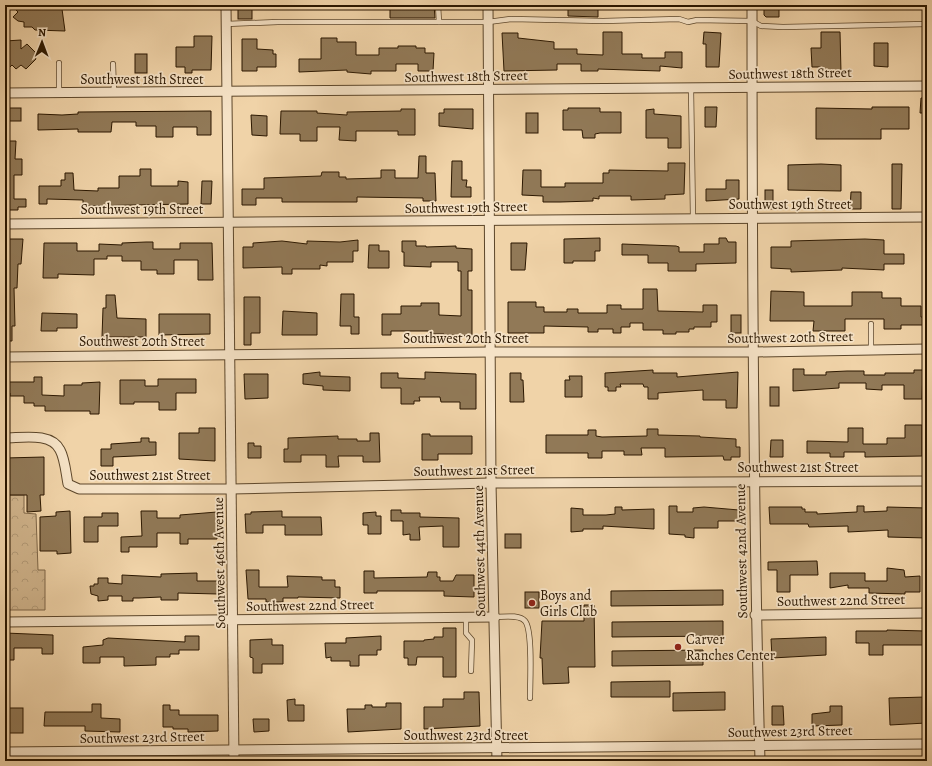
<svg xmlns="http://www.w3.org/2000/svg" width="932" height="766" font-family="Alegreya,serif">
  <defs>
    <pattern id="forest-crowns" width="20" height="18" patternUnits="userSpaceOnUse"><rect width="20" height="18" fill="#cfb38b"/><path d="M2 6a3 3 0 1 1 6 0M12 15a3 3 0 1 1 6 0" fill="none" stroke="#b29976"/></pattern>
  </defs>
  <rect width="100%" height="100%" fill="#f0d3a8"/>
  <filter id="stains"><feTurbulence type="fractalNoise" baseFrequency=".005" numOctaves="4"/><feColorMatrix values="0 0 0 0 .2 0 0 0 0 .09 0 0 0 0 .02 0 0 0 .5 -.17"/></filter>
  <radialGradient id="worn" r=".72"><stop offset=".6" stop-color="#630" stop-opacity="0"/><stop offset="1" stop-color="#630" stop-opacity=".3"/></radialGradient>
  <path fill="url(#forest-crowns)" stroke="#7d6546" d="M5,495H24V513L36,514L38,570H45V610H5Z"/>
  <g fill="#917957" stroke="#2b1700">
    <path d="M11,5H58L62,9L65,31L35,30L32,27H24V22L18,21L13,17L18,12Z"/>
    <rect x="238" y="5" width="14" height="14"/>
    <path d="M390,5H434L435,18H390Z"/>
    <path d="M568,5H598V17L568,16Z"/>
    <path d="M764,5H779V17H766L764,15Z"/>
    <path d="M603,32H622V54H642V58H665V52H682V68L660,66V71L598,69V71H581V64H557V70L504,71L502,33H518V38L554,42V49H577V54L603,55Z"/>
    <path d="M704,32L721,33L719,67H706V44H703Z"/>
    <path d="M821,32H840L841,72H822L821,67H812L811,48H821Z"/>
    <path d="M194,36H212L211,70H192V73H185V67H176V47H194Z"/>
    <path d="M321,38H337V42H356V55H379V48H398V46H416V48H425V53H434L433,71H418V64H396V71H371V74L347,72V70L299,72V59H321Z"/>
    <path d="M242,39H257V49L273,50V54H276V67H257V71H242Z"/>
    <path d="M21,40V49L27,44L37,54L35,57L36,59L26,69L21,65L16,69L12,65L5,72V41Z"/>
    <path d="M874,43H888V67L874,66Z"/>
    <rect x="135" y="54" width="12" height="19"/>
    <path d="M921,98H927V113H920Z"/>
    <path d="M705,107H717L716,127H705Z"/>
    <path d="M872,107H909V129H881V139H816V108L872,109Z"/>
    <rect x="5" y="108" width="16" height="13"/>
    <path d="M568,108H600V112H621V133H600L595,134V138H583L582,130H563V110H568Z"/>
    <path d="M401,109H415V135H398V131H356V141L339,140L340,127H317V141H300V134H280L281,111H317V113L347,115V112L401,111Z"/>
    <path d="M444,109H473V129L439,126V113H444Z"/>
    <path d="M654,109V114L681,116V148H668V138H646V110Z"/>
    <path d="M211,111V135H197V127H173V137H156V126H136V122H112L111,132H78V129L38,130V114L62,115L78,114V112Z"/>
    <rect x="526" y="113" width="12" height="20"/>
    <path d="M251,115L267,116V136L252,135Z"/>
    <path d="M5,141H16L15,159H22V175H14V199H26V207H18V210H5Z"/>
    <path d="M419,156H426V173H435L436,201H423V198L357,197V202H282V198H256V205H242V189H264V178L321,176L322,172H339V177H346V179L381,178V170H395V178H418Z"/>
    <path d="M452,161H462V180H467L466,187H471V197H451Z"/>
    <path d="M668,163H685L684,194L665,195V199L631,200V196H599V199L593,198V201L560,202H543V196L522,195L523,170H541V187H565V183H603V173H609V170L668,171Z"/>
    <path d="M821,164L841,165V191L788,190V165Z"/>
    <path d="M892,164H902L901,209H892Z"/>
    <path d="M140,169H151V186H178V181L188,182V204L83,206V200L47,199V204H39V186H61V180H65V173H73L74,190L98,191V188H119V176H140Z"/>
    <path d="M726,180H739V199L706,201V189H726Z"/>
    <path d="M202,181H212L211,204H201Z"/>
    <rect x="765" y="190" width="8" height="19"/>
    <path d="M851,192H861V209H850Z"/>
    <path d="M600,238V251H595V261H573V263H564V239Z"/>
    <path d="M719,238H726L728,242H736V263L696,264V271H668V263H648V255H622V244L676,246L679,247V252H704V244H719Z"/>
    <path d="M5,239H23L21,264H18L17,288H14L15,326H12V341H5Z"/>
    <path d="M865,239L884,240V254H904V264H884V270L842,268V270L791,272V269L771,268V247H791V241Z"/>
    <path d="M358,240V251H353V262H327V266L320,265V269H292V274H282V267L243,268V247H253V243L282,241L307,244V241L340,242Z"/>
    <path d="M402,241H416V246H426V247L456,246V248L472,249V271H468V290H472V336L444,335V334H429V331H391V335H382V314H401V306H421V303H439V315L461,316V271H458V262H431V267L404,266V252H402Z"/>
    <path d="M146,242H153V249H180V243H212L213,280H198V260H174V274H157V270H141V261H122V256H107V259H94V275L58,274V278H43L44,243H77V251H99V244L122,245V243Z"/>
    <path d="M511,243H527L525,270H511Z"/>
    <path d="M369,245H379V251H389V268H368Z"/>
    <path d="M643,289H657L658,311L703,312V305H717V322H711V327H694V329H689V332H676V334H663V330H643V323H630V327H621V333H613V329H598V332H588V327L544,326V333H508V302H536V307H544V312H567V309H578V313H607V305H621V309H643Z"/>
    <path d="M771,291L804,292V306H852V292H882V298H901V306H921V317H927V325H901V329H884V319H845V331H813L814,321H770Z"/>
    <path d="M341,294H354V317H359V334H351V326H340Z"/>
    <path d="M106,295H115L117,318L146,319V337H102L103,308H106Z"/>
    <path d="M244,297H260V333H251V345H244Z"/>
    <path d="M283,311L317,313V335H282Z"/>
    <path d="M42,313L77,314V328H57V331H41Z"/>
    <path d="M159,314H210V334L159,335Z"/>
    <rect x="731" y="315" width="10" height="18"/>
    <path d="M793,369H804V375H826V372L847,371H864V375H885V373H914V370H923L922,399H904V385H882V390L866,389V383H839V388L793,391Z"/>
    <path d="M653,370V373H677V377L738,372L737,408H726V400H703V390L658,393V399H648V387H644L643,384H620L621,387H616V391H608V387H605V373Z"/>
    <path d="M320,372V376L350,377V391L323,390V386L303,384V374Z"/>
    <path d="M425,372L476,374V409H460V402H441L440,397H419L420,401H414V404H401V388H381V373H398V378L425,379Z"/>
    <path d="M510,373H521V380H523L524,402H510Z"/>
    <path d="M244,374H268V398L245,399Z"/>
    <path d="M569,376H582V397H565V380H570Z"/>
    <path d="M34,377H42V395L64,396V385H82V383L100,382L99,414H90V411H45V406H34V403H24V396H10V393H5V382H34Z"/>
    <path d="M158,379H196V393H176V410H159V402H134V404H120V380H145V386H158Z"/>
    <rect x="770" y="387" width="9" height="19"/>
    <path d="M905,425H922V456L865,457V452H844V457H830V453H807V441L848,442V428H863V444H887V438H905Z"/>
    <path d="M199,428H215V461L179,459V433H199Z"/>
    <path d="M647,429H658V435L700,436V437L736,439V447H740V457H731V460H724L723,456L665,457V448H641L642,455H624V451H602V458H588V453H546V435H588V430H596V436L602,437L647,436Z"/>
    <path d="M370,433H379L380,462H363V456H338L339,467H326V455H301V462H284V449H288V438L338,436V439H357V441H370Z"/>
    <path d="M422,434H430V436H472V454H438V460H422Z"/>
    <path d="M141,438H149V442H156V455L113,457V466H101V449H111V444L141,442Z"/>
    <path d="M771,440H783V457H770Z"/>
    <path d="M248,443H254V446H261V458H248Z"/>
    <path d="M44,457V495H40L41,511L27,512V495H5V458Z"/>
    <path d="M669,506H677V512H693V508L704,507L739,510V521H718V528H694V538L685,537V535L669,534Z"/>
    <path d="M857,506H864V512L887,511V507L927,508V538L888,537V530L848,532V526L809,527L808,524H770L769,507H802V509H805V512H817V514L857,512Z"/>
    <path d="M615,507H622V510L654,509V529L603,526V529H583V531L571,532V508L583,509V515H606L615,514Z"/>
    <path d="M391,510H401V513H420V517L459,518V547H443V526L419,527L420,540H410V534L403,535V521H391Z"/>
    <path d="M70,511L71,553L57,554V551H40V517L56,516V512Z"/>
    <path d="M141,511H157V518H180V515L217,512V539H188V544H180V533H157V547H129V552H121V537L142,536Z"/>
    <path d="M282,511V517H321L322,535H285V525H263V533H246L245,514H251V512Z"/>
    <path d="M376,512V516H381V534H368V525H363V513Z"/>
    <path d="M102,513H118V526H98V542H84V517H102Z"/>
    <rect x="505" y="534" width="16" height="14"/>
    <path d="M817,561L818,575H790V592H777V570H768V562Z"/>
    <path d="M887,568L904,570L905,577L920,576V592H905V594L869,593V588H848V585L830,588V573H865V581H887Z"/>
    <path d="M246,570H259V587H288L287,576L322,577V580H335V587H340V598L298,597V598H283V602H266V599H248Z"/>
    <path d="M364,571H374V578L427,577L428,572H437V577H440V581H453L456,575H474V597L444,596V591H377V593H364Z"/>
    <path d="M197,573V581H218V594L178,593V600H161V597L139,598H133V601H122V596H108V600L98,601V596L91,594L90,586H94V584H98V578H108V583L122,584V575L161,577V574Z"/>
    <path d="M723,590V605L611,606V591Z"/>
    <rect x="525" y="592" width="14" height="16"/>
    <path d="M584,605H594L595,667H568L569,683L543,684L542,658H540L542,621H584Z"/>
    <path d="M723,621V636L612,637V622Z"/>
    <path d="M443,628H456V677H443V657H417L416,665H408V658H404V641H424V640L434,639V637H443Z"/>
    <path d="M887,630L925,631L926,645H883V655H869V643H856V631H887Z"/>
    <path d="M5,633L53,635V654H42V648H14V660H5Z"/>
    <path d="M185,636H199V650H179V654H170V657H156V665L124,666V657H100V663H83V647L103,645V640L108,638L185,642Z"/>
    <path d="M381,636V650H377V655H359V666H350V661H331V657L326,658L325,643H346V638Z"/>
    <path d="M826,637V655L772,658L771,639Z"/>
    <path d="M272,639V645H283V664H262V673H253V658L250,657V640Z"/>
    <path d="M703,650V665L612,666V651Z"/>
    <path d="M670,681V697H611V682Z"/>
    <path d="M464,692H479L480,726L424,729V707H443V699H464Z"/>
    <path d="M725,692V710L673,711V693Z"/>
    <path d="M926,697V723L890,725L889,698Z"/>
    <path d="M295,699V705H304V721H288L287,700Z"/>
    <path d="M386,703H401V729L348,732L347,709H365V705H372V707H386Z"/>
    <path d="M92,704H101V718L120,719V732L85,731V726H44L45,712H92Z"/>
    <path d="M163,705H170V710H179V715H218V731L188,732V729H173V727H163Z"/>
    <path d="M772,706H783L784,725H772Z"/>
    <path d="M830,706H842V725L812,726V714L830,712Z"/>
    <rect x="5" y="708" width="18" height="25"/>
    <path d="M253,719H269V731L254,732Z"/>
  </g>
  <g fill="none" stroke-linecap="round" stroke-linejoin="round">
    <g stroke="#5c462a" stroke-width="6">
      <g id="lane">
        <path d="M438,5L439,22H488L511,19L603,21L679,19L688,22L697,20L752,21L761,26L783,27L927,24"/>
        <path d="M226,24L278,22H439"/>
        <path d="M59,63V93"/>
        <path d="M113,64L114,92"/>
        <path d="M691,88L693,218"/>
        <path d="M871,324V350"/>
        <path d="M495,617C503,617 519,614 525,621C533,630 530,683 530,698"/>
        <path d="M466,618V633L472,640L471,671"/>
      </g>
    </g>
    <g stroke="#5c462a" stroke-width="11">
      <g id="street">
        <path d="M226,5L234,761"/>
        <path d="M488,5L491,483L497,761"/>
        <path d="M752,5C752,257 753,509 760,761"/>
        <path d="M5,93L927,86"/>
        <path d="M5,224L927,217"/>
        <path d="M5,357L490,352H755L927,349"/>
        <path d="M5,438C22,438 51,432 60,450C65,459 66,474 68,484L79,489H231L491,483L927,481"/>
        <path d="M755,615L927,613"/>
        <path d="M5,622L495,617"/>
        <path d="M5,752L927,744"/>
      </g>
    </g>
    <use href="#lane" stroke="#f5e2c6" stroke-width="4.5"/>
    <use href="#street" stroke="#f5e2c6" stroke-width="9"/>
  </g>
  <g fill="#8f2418" stroke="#f5e2c6" stroke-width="1.5">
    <circle cx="532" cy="603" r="4"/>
    <circle cx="678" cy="647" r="4"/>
  </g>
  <g text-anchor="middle" stroke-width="3.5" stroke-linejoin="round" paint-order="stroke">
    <g font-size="14" fill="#2b1700" stroke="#f5e2c6">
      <text transform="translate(790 73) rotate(-1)" y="5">Southwest 18th Street</text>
      <text transform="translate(466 76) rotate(-1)" y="5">Southwest 18th Street</text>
      <text x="142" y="84">Southwest 18th Street</text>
      <text x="790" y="209">Southwest 19th Street</text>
      <text transform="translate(466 207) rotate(-1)" y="5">Southwest 19th Street</text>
      <text x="142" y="214">Southwest 19th Street</text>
      <text transform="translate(790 337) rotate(-1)" y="5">Southwest 20th Street</text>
      <text x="466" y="343">Southwest 20th Street</text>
      <text x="142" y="346">Southwest 20th Street</text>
      <text x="798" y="472">Southwest 21st Street</text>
      <text transform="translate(474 470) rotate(-1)" y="5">Southwest 21st Street</text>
      <text x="150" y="480">Southwest 21st Street</text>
      <text transform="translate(479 551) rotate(-91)" y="5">Southwest 44th Avenue</text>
      <text transform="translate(741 551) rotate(-91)" y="5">Southwest 42nd Avenue</text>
      <text transform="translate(219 563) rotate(-91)" y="5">Southwest 46th Avenue</text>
      <text transform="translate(841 600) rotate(-1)" y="5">Southwest 22nd Street</text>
      <text transform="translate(310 605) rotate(-1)" y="5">Southwest 22nd Street</text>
      <text transform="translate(790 731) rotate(-1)" y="5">Southwest 23rd Street</text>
      <text x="466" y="740">Southwest 23rd Street</text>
      <text transform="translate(142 737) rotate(-1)" y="5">Southwest 23rd Street</text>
    </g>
    <g font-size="14" fill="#2b1700" stroke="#f5e2c6" text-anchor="start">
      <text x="540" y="600">Boys and<tspan x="540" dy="16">Girls Club</tspan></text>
      <text x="686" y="644">Carver<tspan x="686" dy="16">Ranches Center</tspan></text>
    </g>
  </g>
  <rect width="932" height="766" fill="none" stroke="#f0d3a8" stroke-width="20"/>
  <rect x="6" y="6" width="920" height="754" fill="none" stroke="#2b1700" stroke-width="2"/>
  <rect x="10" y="10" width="912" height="746" fill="none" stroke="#2b1700"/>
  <g transform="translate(42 42) rotate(1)" stroke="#f5e2c6" stroke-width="3" paint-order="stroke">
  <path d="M0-3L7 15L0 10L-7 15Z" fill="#2b1700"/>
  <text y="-6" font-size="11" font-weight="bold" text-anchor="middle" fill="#2b1700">N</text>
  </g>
  <rect width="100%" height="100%" filter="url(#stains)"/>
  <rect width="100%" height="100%" fill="url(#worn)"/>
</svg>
